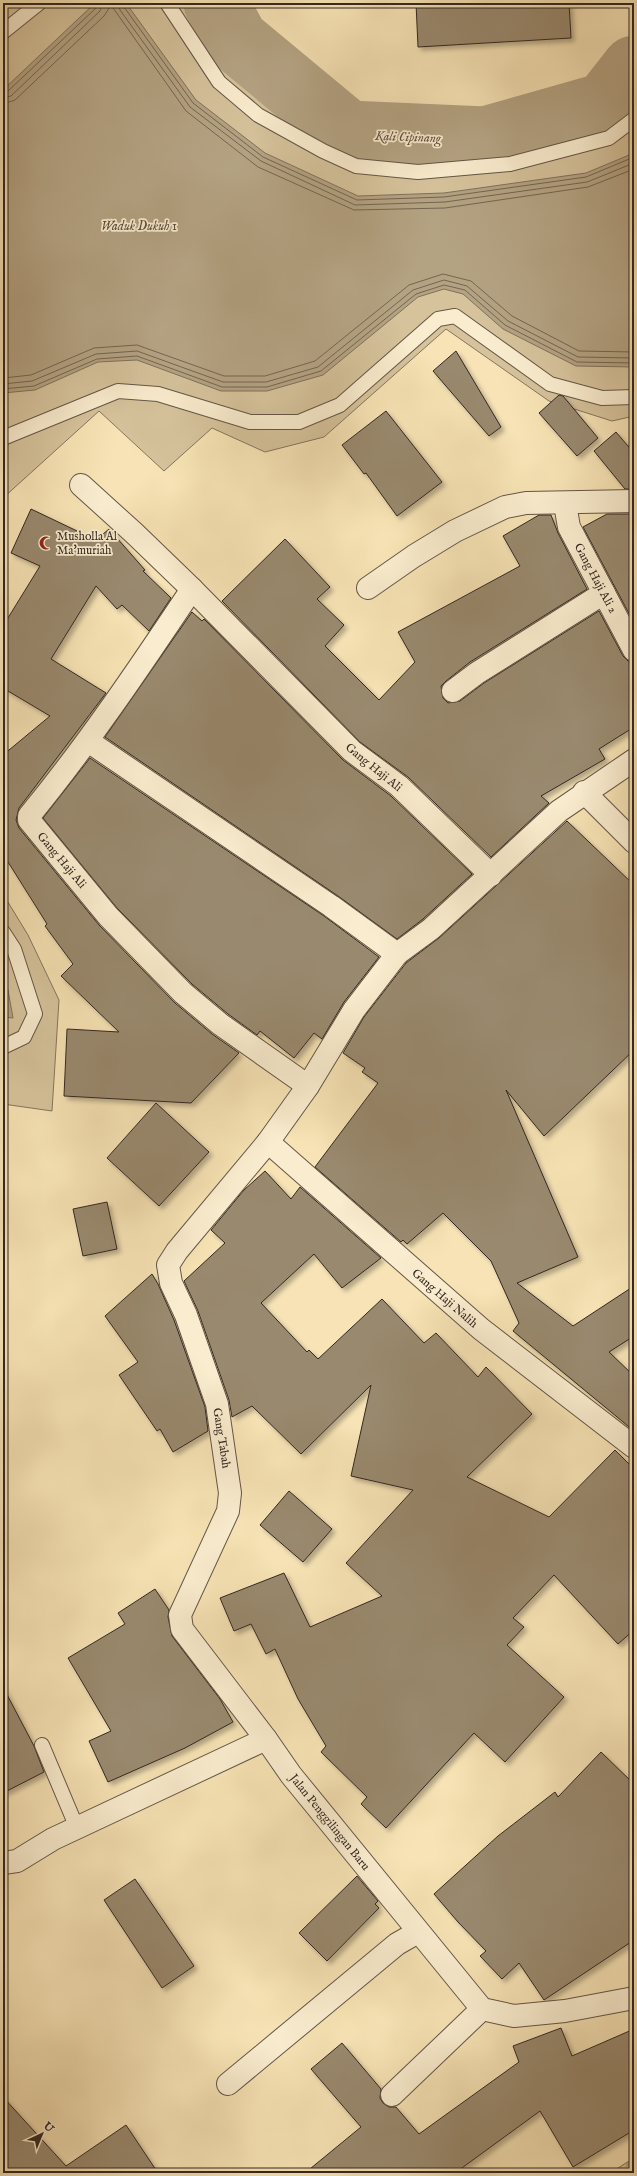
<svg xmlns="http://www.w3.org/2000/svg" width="637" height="2176" font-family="'IM FELL English',serif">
  <defs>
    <pattern id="cemetery-stones" width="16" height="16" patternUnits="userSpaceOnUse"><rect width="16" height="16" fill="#d6c39c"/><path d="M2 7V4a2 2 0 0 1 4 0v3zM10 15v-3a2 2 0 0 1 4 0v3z" fill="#b8a886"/></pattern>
    <filter id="shadow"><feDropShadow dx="3.5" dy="3.5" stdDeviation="2" flood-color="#0004"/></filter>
  </defs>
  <rect width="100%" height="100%" fill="#f7e3b5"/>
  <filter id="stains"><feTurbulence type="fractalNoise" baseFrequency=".005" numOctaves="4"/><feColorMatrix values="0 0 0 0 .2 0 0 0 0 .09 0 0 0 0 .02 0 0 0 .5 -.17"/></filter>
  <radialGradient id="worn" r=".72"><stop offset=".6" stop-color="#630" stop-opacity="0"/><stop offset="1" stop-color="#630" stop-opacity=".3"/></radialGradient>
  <path fill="url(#cemetery-stones)" stroke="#84755f" d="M634,2158V2173H610Z"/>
  <g fill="#d6c39c" stroke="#84755f">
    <path d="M3,3H188L228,72L260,100L323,140L350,153L415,161L513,153L616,120L634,103V416L612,421L549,401L446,329L324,437L265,452L212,428L164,471L99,411L3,498Z"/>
    <path d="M3,894L28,935L59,1000L52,1111L3,1104Z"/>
  </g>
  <g fill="#b4a383" stroke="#80715c">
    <path d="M95,3H126L196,100L265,153L358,196L444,193L586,173L634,153V367L576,366L503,329L463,294L444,289L418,297L323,375L267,391H221L137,360L98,362L35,390L3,393V90Z"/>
    <path d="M3,979L8,990L13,1018L3,1017Z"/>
  </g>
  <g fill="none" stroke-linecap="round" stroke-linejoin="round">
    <g stroke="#746552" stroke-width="1">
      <path d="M118,3L120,10L190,107L261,161L355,205L445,202L587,182L634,163"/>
      <path d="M123,3L124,7L193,103L263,157L357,200L444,197L586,177L634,157"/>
      <path d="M3,93L7,92L96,8L98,3"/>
      <path d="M3,98L11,96L100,11L103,3"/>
      <path d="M3,104L15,100L104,16L111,5L186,111L258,167L354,210L445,208L588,187L634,169"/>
      <path d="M3,378L31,375L94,348L137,345L224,376H265L315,361L409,285L443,274L471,281L512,316L579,351L634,352"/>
      <path d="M3,384L32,381L96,354L137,351L223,382H266L318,367L413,290L444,280L467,286L508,321L578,357L634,358"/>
      <path d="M3,389L34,386L97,359L137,356L222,387H267L321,371L416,294L444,285L465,290L505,325L577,362L634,363"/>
    </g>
    <path stroke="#b4a383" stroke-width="65" d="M216,3L236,40L348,133L485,139L605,105L634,68"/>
  </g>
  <g fill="#99896e" stroke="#332722" filter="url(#shadow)">
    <path d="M416,3H569L571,38L418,47Z"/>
    <path d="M456,351L501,427L489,436L433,371Z"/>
    <path d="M559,395L563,396L598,438L577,456L539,413Z"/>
    <path d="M386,411L442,482L397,516L366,473L364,474L342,445Z"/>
    <path d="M616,432L634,453V489H625L594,451Z"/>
    <path d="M31,509L96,540L109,529L145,570L143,571L171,598L149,631L122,605L117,609L96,586L51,659L106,693L19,808L16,820L19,828L99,925L175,1003L212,1034L239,1053L191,1103L64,1096L67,1029L119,1032L61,976L73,964L45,926L47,924L3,854V755L50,716L3,688V626L40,566L11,553Z"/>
    <path d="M607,514H634V623L583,527Z"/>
    <path d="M539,515H551L558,533L587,589L470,662L446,681L441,686L443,698L448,703L460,701L484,683L599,611L623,656L628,661L634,662V727L599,749L605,759L541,796L549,803L491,857L408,777L360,742L222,601L285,539L330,587L317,599L344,625L325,646L379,700L415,662L398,632L520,566L503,536Z"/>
    <path d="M192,612L202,621L204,619L343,760L391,796L472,874L423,919L397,939L338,896L105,737Z"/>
    <path d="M90,758L324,916L379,957L344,1002L322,1039L314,1033L294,1058L260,1031L257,1035L228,1014L192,984L117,908L43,818Z"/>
    <path d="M567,821L634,885V1050L544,1136L506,1090L578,1257L517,1283L573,1326L634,1286V1336L609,1352L634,1376V1431L513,1331L519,1323L491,1261L443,1213L407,1244L403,1240L401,1242L315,1167L378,1083L362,1072L365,1068L343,1053L364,1017L406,963L439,938Z"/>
    <path d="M156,1103L209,1152L159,1206L107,1158Z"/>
    <path d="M265,1171L291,1199L300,1187L381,1258L342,1288L314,1254L261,1303L307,1352L309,1350L318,1359L382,1299L424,1343L436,1333L478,1377L486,1367L532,1414L467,1477L549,1517L615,1450L634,1469V1630L618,1644L554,1575L513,1618L524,1627L507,1645L564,1697L505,1762L474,1733L386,1828L361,1804L367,1797L321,1752L326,1746L298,1699L275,1649L266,1654L251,1624L234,1631L220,1598L284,1573L310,1627L382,1596L346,1563L413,1490L351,1476L371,1385L301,1454L252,1406L232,1417L229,1400L198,1311L184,1281L225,1243L211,1230L244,1190Z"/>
    <path d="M107,1202L117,1249L83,1256L73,1209Z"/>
    <path d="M152,1274L158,1284L174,1320L205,1407L208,1431L173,1452L160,1429L157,1431L119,1375L138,1362L105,1316Z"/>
    <path d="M289,1491L332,1529L303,1562L260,1525Z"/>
    <path d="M155,1589L169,1610L168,1617L172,1636L220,1699L233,1722L185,1748L108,1782L89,1741L111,1731L68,1658L125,1624L118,1613Z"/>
    <path d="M3,1687L34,1746L44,1772L3,1793Z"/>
    <path d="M601,1752L634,1784V1940L544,2000L519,1963L502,1979L480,1956L486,1951L458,1922L434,1894L498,1836L555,1792L558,1797Z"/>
    <path d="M357,1876L378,1901L375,1904L379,1908L327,1961L299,1933Z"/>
    <path d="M135,1879L194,1966L162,1988L104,1900Z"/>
    <path d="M561,2028L572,2056L634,2029V2130L573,2167L540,2111L455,2173H305L361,2127L311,2069L342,2043L381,2089L380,2098L383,2103L389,2107H396L419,2134L519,2062L513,2046Z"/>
    <path d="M3,2097L66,2166L126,2125L158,2173H3Z"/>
  </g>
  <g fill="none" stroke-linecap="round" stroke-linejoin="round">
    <g stroke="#645647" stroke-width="16">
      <g id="lane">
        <path d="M167,3L219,82L258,115L323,151L356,166L418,172L510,164L609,138L634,119"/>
        <path d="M3,32L39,3"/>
        <path d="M3,438L118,391L158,394L250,422H299L340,405L438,319L455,316L550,384L602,398L634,397"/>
        <path d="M3,932L14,949L35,1014L24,1037L3,1047"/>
        <path d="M42,1745L77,1828"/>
      </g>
    </g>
    <g stroke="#645647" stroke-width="24">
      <g id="street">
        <path d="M81,485L134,533L192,589L352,751L399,786L491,875"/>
        <path d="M565,504L569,527L634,650"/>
        <path d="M368,588L414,556L455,531L505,507L526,503L634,501"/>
        <path d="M192,589C140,667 88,744 29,816V820L108,916L183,993L220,1024L308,1086"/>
        <path d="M453,691L477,673L604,593"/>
        <path d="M88,741L331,906L397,954"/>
        <path d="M584,792L634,842"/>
        <path d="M268,1142L481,1329L634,1447"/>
        <path d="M266,1739L182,1629L180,1615L228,1511L230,1493L217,1404L186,1315L171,1283L168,1265L177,1251L268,1142L308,1086L354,1010L397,954L431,929L559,811L634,760"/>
        <path d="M3,1863L17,1861L53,1839L266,1739L291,1775L482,2009L514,2016L565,2011L634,1998"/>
        <path d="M228,2084L397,1944L418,1932"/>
        <path d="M392,2095L482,2009"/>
      </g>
    </g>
    <use href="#lane" stroke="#faedcf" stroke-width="14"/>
    <use href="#street" stroke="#faedcf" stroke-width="22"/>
  </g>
  <defs>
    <g id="mosque-bare" transform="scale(1.08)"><path d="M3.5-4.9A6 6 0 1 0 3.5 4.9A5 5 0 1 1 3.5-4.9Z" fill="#8f2418" stroke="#faedcf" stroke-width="2.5" paint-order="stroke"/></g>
  </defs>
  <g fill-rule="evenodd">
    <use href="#mosque-bare" x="46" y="543"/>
  </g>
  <g text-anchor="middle" stroke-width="3.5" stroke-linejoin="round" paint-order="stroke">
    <g font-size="12" fill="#332722" stroke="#faedcf" text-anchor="start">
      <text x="57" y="540">Musholla Al<tspan x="57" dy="14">Ma'muriah</tspan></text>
    </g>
    <g font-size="12" fill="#332722" stroke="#faedcf">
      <text transform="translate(596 578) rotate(62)" y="4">Gang Haji Ali 2</text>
      <text transform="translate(374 767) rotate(39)" y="4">Gang Haji Ali</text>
      <text transform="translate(62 860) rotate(50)" y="4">Gang Haji Ali</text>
      <text transform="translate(445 1298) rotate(41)" y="4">Gang Haji Nalih</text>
      <text transform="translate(222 1438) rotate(81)" y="4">Gang Tabah</text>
      <text transform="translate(330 1822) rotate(51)" y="4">Jalan Penggilingan Baru</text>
    </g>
    <g font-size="13" font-style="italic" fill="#5a4c3f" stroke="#faedcf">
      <text transform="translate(408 136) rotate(2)" y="5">Kali Cipinang</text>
      <text x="139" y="230">Waduk Dukuh 1</text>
    </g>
  </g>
  <rect width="637" height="2176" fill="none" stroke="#f7e3b5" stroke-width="16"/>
  <rect x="4" y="4" width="629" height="2168" fill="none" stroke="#332722" stroke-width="2"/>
  <rect x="8" y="8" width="621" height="2160" fill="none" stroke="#332722"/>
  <g transform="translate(42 2134) rotate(44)" stroke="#faedcf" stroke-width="3" paint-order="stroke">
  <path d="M0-3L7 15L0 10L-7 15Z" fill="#332722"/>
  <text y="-6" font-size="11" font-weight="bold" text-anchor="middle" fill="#332722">U</text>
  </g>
  <rect width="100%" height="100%" filter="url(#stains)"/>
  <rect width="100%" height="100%" fill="url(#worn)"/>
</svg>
